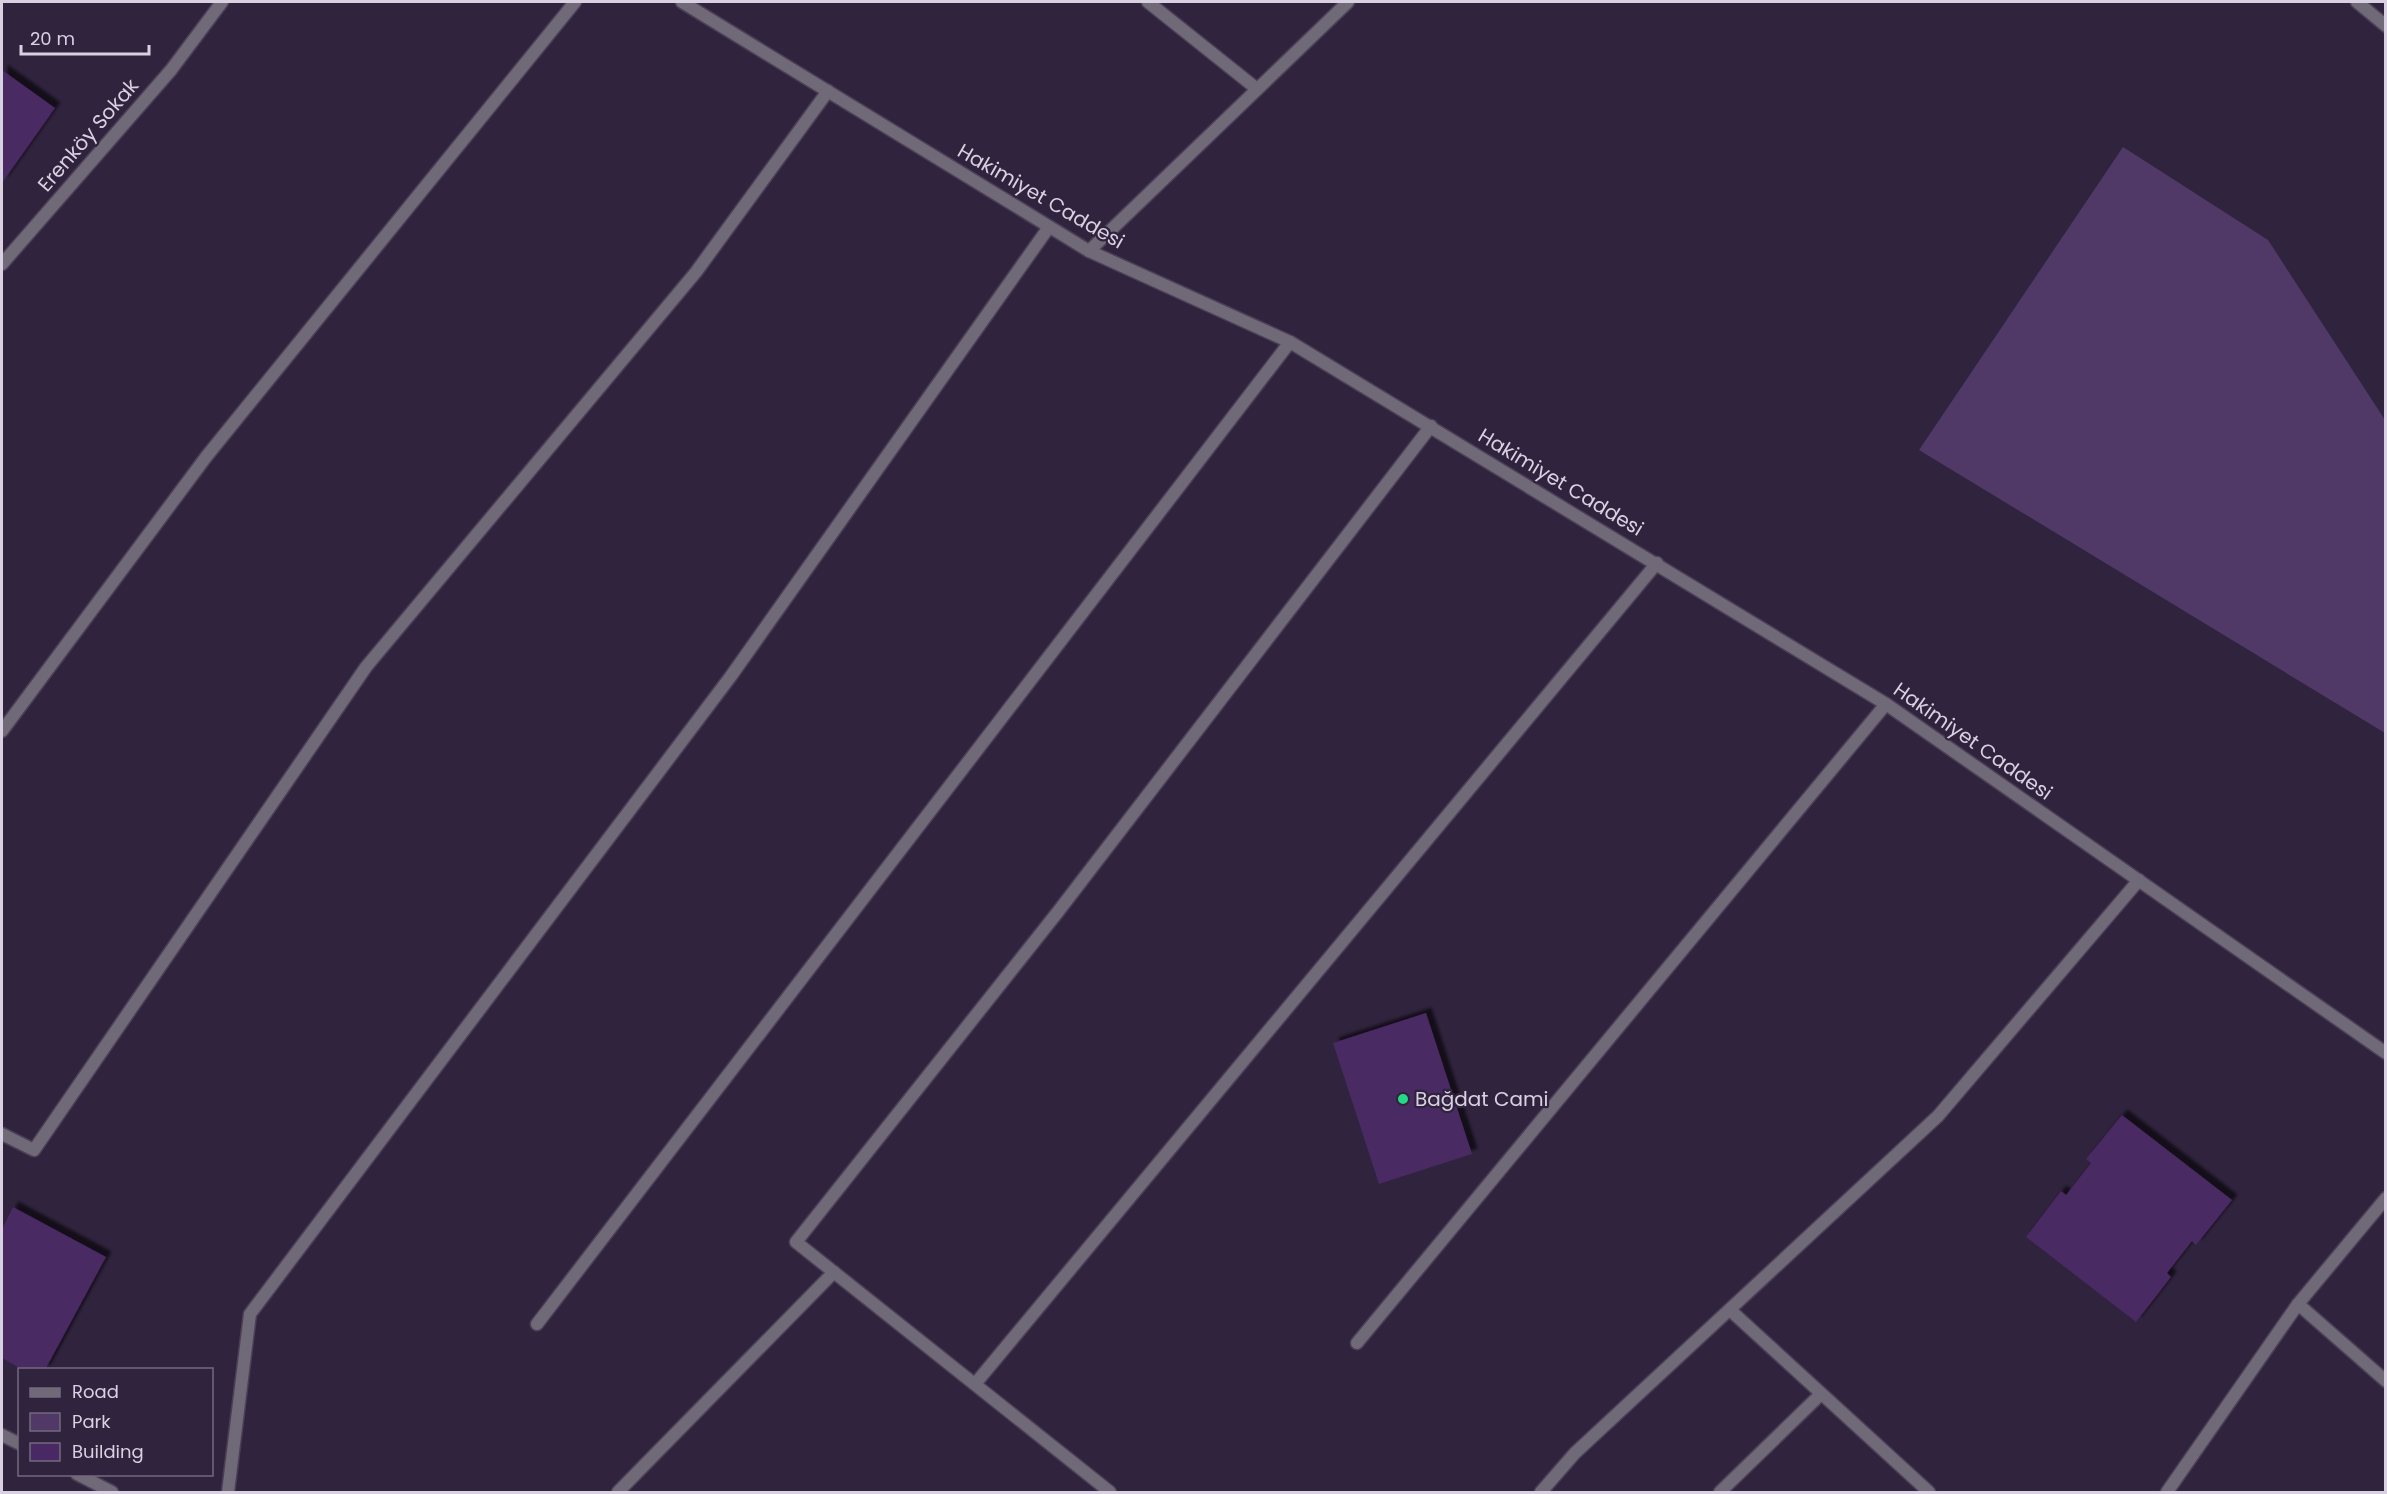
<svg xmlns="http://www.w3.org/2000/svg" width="2387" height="1494" font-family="Poppins,sans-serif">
  <defs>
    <filter id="shadow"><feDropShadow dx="5.5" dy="-5.5" stdDeviation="1.5" flood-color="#0009"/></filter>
  </defs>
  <rect width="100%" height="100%" fill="#30233d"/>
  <path fill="#503966" d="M2123,147L2268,240L2385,420V733L1919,450Z"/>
  <g fill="#482963" filter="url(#shadow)">
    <path d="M2,70L55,108L2,183Z"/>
    <path d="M1426,1013L1472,1154L1379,1184L1333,1043Z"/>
    <path d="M2122,1115L2232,1200L2196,1245L2192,1241L2167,1273L2171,1277L2136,1322L2026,1237L2061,1191L2066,1195L2091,1163L2086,1159Z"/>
    <path d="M13,1207L106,1257L45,1370H23L2,1358V1229Z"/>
  </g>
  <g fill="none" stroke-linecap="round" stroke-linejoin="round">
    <g stroke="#4b3f57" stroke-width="15">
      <g id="street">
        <path d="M682,2L1089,251L1290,342L1886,704L2386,1053"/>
        <path d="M1148,2L1257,89"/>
        <path d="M2357,2L2386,26"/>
        <path d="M1089,251L1348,2"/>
        <path d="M2,264L171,70L222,2"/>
        <path d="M2,731L206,457L575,2"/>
        <path d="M2,1134L34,1150L366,667L696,272L828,91"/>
        <path d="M2298,1304L2386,1381"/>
        <path d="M1730,1310L1929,1492"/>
        <path d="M537,1324L1290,342"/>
        <path d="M1357,1343L1886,704"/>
        <path d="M975,1384L1657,563"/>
        <path d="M2,1435L20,1444"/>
        <path d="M77,1474L112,1492"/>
        <path d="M228,1492L250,1314L731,676L1049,227"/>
        <path d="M618,1492L834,1272"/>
        <path d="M1110,1492L796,1242L1057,913L1431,426"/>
        <path d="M1541,1492L1575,1453L1938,1116L2139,880"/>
        <path d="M1720,1492L1821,1394"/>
        <path d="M2167,1492L2298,1304L2386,1198"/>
      </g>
    </g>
    <use href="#street" stroke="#706977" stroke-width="12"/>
  </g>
  <circle fill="#25d886" stroke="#30233d" stroke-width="2" cx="1403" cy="1099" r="6"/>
  <g text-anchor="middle" stroke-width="4.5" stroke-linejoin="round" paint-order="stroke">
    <g font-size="20" fill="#d9d1e2" stroke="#30233d">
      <text transform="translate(88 135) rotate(-49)" y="7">Erenköy Sokak</text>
      <text transform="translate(1041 196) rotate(30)" y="7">Hakimiyet Caddesi</text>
      <text transform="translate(1561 482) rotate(31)" y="7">Hakimiyet Caddesi</text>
      <text transform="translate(1973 741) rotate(35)" y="7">Hakimiyet Caddesi</text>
    </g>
    <g font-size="20" fill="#d9d1e2" stroke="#30233d" text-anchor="start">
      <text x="1415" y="1106">Bağdat Cami</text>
    </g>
  </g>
  <rect width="2387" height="1494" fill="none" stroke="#d9d1e2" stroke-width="6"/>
  <rect x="18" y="1368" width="195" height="108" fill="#30233d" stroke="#74697f" stroke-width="1.5"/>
  <rect x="30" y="1388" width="30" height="9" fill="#706977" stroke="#74697f" stroke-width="1.5"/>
  <text x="72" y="1398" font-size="18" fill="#d9d1e2">Road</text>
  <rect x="30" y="1413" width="30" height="18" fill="#503966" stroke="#74697f" stroke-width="1.5"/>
  <text x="72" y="1428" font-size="18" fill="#d9d1e2">Park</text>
  <rect x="30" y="1443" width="30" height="18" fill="#482963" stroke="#74697f" stroke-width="1.5"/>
  <text x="72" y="1458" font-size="18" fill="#d9d1e2">Building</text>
  <path d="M21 45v9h128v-9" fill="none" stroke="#d9d1e2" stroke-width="3"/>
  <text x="30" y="45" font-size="18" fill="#d9d1e2" stroke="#30233d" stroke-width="4.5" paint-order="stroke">20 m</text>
</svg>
